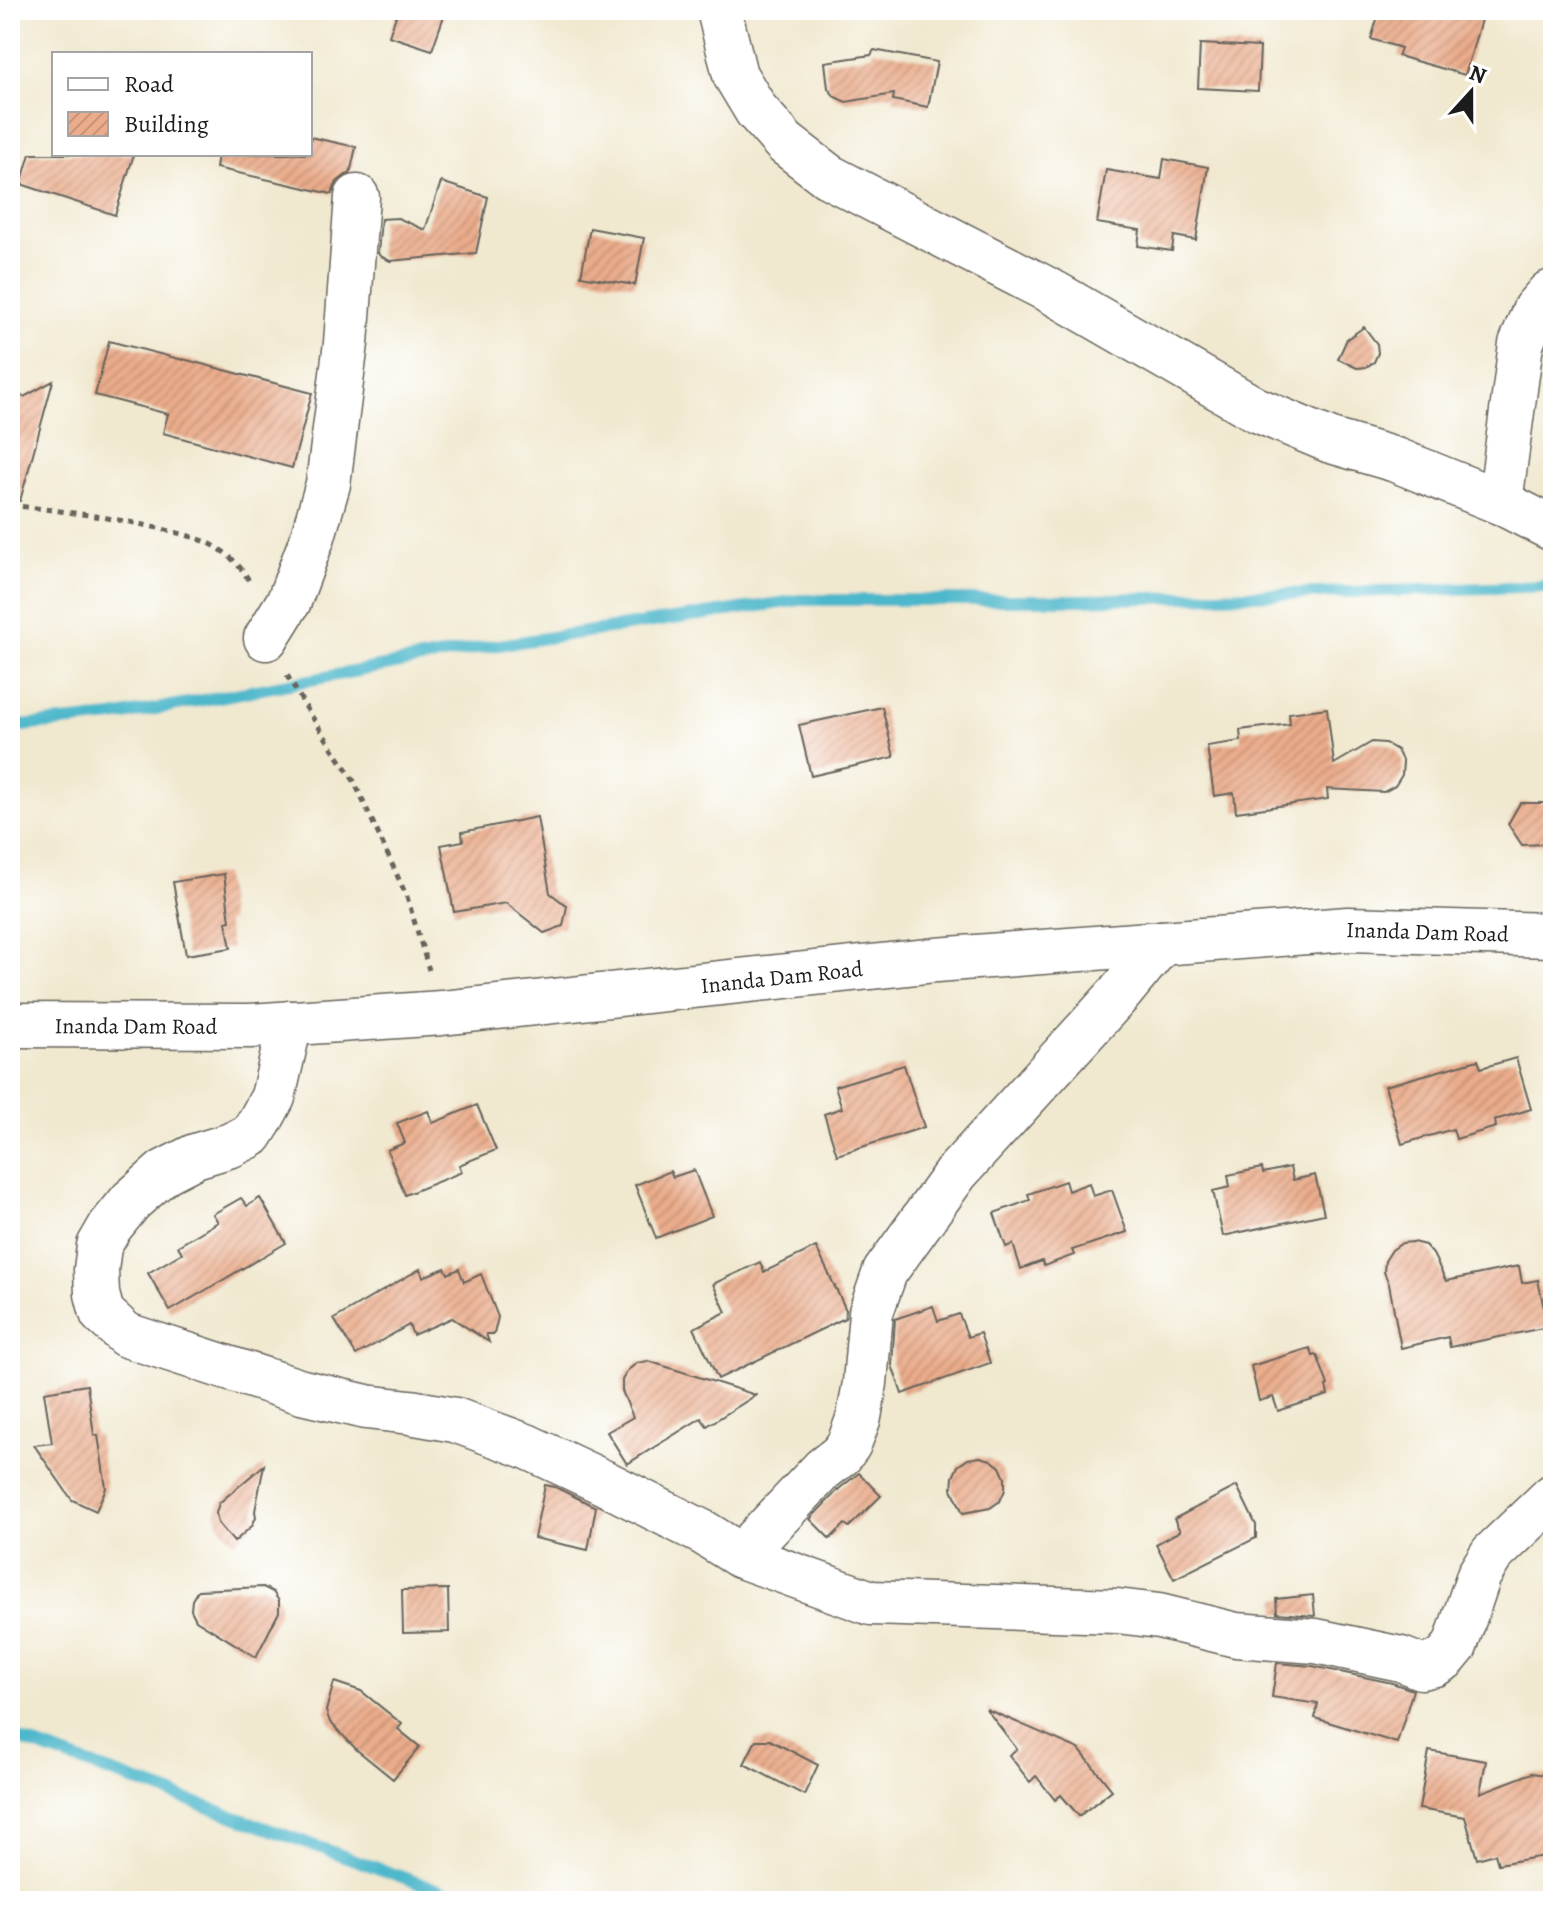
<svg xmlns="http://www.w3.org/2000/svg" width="1563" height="1911" font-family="Alegreya,serif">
  <defs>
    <pattern id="building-hatch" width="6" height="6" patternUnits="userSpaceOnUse" patternTransform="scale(2)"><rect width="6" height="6" fill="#eaac8b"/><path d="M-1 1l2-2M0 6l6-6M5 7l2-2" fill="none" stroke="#c89377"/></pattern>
  </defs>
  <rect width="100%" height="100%" fill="#fff"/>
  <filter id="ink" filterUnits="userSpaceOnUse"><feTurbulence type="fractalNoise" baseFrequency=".0125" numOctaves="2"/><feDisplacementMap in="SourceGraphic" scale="16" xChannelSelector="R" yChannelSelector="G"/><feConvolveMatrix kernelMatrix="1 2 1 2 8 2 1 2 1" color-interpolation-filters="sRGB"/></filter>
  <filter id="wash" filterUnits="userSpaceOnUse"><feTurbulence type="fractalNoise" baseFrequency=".006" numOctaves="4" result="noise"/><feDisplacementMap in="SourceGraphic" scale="32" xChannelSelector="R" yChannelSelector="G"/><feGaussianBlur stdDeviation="1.8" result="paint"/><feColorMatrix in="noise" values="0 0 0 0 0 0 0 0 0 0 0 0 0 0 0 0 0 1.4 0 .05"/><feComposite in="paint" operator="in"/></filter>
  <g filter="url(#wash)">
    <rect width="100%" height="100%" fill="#f0e8cf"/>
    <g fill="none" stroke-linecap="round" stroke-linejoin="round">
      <g stroke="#4eb7cb" stroke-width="12">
        <path d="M10,727L113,717L485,647L800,600H1078L1553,586"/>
        <path d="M10,1736L469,1901"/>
      </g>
    </g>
    <g id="blocks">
      <g fill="url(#building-hatch)">
        <path d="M398,10H446L432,50L389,36Z"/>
        <path d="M1380,10H1447L1481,20L1465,75L1398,56L1401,48L1371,39Z"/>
        <path d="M1200,44L1260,47L1258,91L1198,88Z"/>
        <path d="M874,50L937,62L928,107L893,100L894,94L846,102L835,97L828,88L825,62L871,55Z"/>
        <path d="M310,137L356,147L350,174L346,175L337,182L332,194L216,168L218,154H310Z"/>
        <path d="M30,154H134L115,215L21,184Z"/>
        <path d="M1164,159L1208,167L1196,240L1174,236L1172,251L1138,246L1140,230L1097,223L1106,170L1161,179Z"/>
        <path d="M441,182L488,197L476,253L390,261L380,256L378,253L381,219L398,218L425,230Z"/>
        <path d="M590,228L644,238L635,285L581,276Z"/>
        <path d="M1364,327L1377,344L1378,353L1374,362L1366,367L1357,368L1338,359L1347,339Z"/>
        <path d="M109,341L183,360V359L312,393L292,468L163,433L168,414L95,395Z"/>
        <path d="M53,381L20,501L10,500V393L24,397Z"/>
        <path d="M882,707L894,757L811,776L799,725Z"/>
        <path d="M1327,708L1334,764L1372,742L1385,743L1397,750L1403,762L1402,775L1395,786L1384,792L1327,789L1328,799L1236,812L1234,793L1214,796L1207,746L1241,741L1240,730L1290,724L1289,713Z"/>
        <path d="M1520,803H1544L1553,816V833L1546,844L1522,845L1508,824Z"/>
        <path d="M537,817L550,893L567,906L563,926L544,933L506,903L454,912L441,845L463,841L462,832Z"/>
        <path d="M224,874L230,921L226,922L231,948L186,955L173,882Z"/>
        <path d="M1516,1058L1531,1109L1495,1120L1496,1127L1456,1139L1453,1129L1402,1144L1385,1086L1478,1060L1481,1068Z"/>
        <path d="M904,1065L924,1127L837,1155L824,1114L842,1108L835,1086Z"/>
        <path d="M477,1105L496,1150L459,1165L462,1172L405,1195L387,1150L405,1143L397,1123L428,1111L433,1123Z"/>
        <path d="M1290,1167L1293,1180L1315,1175L1324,1214L1223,1236L1213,1191L1230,1187L1228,1175L1262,1168L1263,1173Z"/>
        <path d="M694,1170L712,1216L656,1238L635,1185L670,1171L673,1177Z"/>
        <path d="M1065,1181L1068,1191L1089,1183L1093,1196L1112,1190L1127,1232L1072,1250L1074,1255L1044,1266L1042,1261L1021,1269L1013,1244L1006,1247L994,1213L1030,1200L1028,1194Z"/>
        <path d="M241,1198L247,1206L260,1198L286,1243L170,1311L148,1273L182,1253L178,1246L218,1222L213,1214Z"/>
        <path d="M1413,1242L1425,1245L1433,1254L1446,1281L1519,1266L1522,1283L1538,1280L1548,1327L1450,1347L1448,1337L1401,1348L1389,1284L1384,1272L1385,1261L1392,1250L1402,1243Z"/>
        <path d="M816,1247L846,1310L845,1318L718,1379L694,1328L726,1312L713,1284L760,1262L764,1272Z"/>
        <path d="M445,1268L448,1274L459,1269L464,1282L481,1274L498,1317L494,1334H486L489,1342L452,1318L413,1335L409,1325L356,1355L334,1319L420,1269L423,1277Z"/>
        <path d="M933,1306L938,1321L959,1314L968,1337L980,1333L990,1363L902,1394L892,1365L895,1319Z"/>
        <path d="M1310,1348L1313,1356L1317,1355L1328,1385L1326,1386L1328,1395L1278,1411L1273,1397L1259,1401L1251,1366Z"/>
        <path d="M648,1361L756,1395L707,1426L701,1418L627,1464L607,1432L633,1417L622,1391V1380L628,1370L637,1363Z"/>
        <path d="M87,1385L94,1435H98L106,1488L96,1511L72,1500L34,1445L52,1443L44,1392Z"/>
        <path d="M980,1457L991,1460L1000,1467L1005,1478V1490L1000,1501L990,1508L963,1513L952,1489L953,1477L958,1466L968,1459Z"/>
        <path d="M264,1465L255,1511L256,1517L252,1526L234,1542L218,1523L216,1513L219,1503Z"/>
        <path d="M859,1473L881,1496L849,1527L845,1524L830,1539L810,1519L840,1488Z"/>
        <path d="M545,1485L555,1487L596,1507L588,1550L534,1538Z"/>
        <path d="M1237,1486L1256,1525V1538L1174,1579L1156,1544L1180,1531L1174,1519Z"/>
        <path d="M263,1587L273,1592L279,1601V1612L256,1657L196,1620L191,1610L192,1600L198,1590Z"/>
        <path d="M448,1589L449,1632L403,1633L402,1590Z"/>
        <path d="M1313,1595L1315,1616L1277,1613L1276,1599Z"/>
        <path d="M1277,1663L1312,1666L1392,1683L1413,1690L1397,1743L1315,1718L1318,1704L1272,1697Z"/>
        <path d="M334,1682L361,1691L402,1724L398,1729L420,1747L393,1779L357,1750L330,1722L326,1711Z"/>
        <path d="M986,1709L1079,1749L1112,1790L1079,1816L1061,1795L1055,1800L1036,1776L1030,1782L1009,1755L1017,1749Z"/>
        <path d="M756,1740H770L818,1765L804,1795L744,1764Z"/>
        <path d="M1429,1751L1486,1761L1480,1793L1532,1773L1553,1776V1810L1546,1819L1550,1855L1498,1864L1495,1854L1477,1859L1465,1817L1419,1809Z"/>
      </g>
    </g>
  </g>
  <g filter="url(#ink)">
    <use href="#blocks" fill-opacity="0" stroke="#66635b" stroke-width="2"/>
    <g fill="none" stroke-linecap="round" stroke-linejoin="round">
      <g stroke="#66635b" stroke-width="47">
        <g id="minor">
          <path d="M719,10L735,75L756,110L785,143L828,176L1056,294L1255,409L1331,441L1396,460L1500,502L1553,529"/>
          <path d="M1500,502L1521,344L1535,309L1549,293L1553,292"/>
          <path d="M266,638L289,601L313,536L328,484L346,343L357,197"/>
          <path d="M290,1023L273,1097L260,1121L251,1135L231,1145L195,1156L164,1172L131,1201L110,1227L99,1246L96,1270L97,1294L102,1313L126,1335L302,1392L366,1407L410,1412L455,1420L526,1446L605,1483L704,1533L741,1556L871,1603L1117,1611L1159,1616L1236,1635L1316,1641L1401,1659L1421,1667L1435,1664L1445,1658L1455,1646L1479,1575L1492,1554L1553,1496"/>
          <path id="s1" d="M10,1025L250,1026L442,1013L936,960L1348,929L1553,935"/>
          <path d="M741,1556L823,1469L841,1455L849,1444L859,1417L865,1383L871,1312L885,1272L956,1173L1120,993L1161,943"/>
        </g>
      </g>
      <g stroke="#66635b" stroke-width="5" stroke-dasharray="6 6" stroke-linecap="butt">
        <path d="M10,505C61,511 112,517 162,529C178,533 195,537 209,543C225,551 241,565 249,581"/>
        <path d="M287,675L305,706L354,781L407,897L429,970"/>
      </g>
      <use href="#minor" stroke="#fff" stroke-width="44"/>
    </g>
  </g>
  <g text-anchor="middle" stroke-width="7" stroke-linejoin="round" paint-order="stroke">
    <g font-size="22" fill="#1c1c1c" stroke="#fff">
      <text dy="8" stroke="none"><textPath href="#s1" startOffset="1422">Inanda Dam Road</textPath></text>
      <text dy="8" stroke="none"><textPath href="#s1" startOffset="774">Inanda Dam Road</textPath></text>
      <text dy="8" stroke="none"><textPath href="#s1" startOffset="126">Inanda Dam Road</textPath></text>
    </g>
  </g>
  <rect width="1563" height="1911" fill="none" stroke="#fff" stroke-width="40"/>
  <rect x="52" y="52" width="260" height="104" fill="#ffffff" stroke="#a4a4a4" stroke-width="2"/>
  <rect x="68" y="78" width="40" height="12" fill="#ffffff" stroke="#a4a4a4" stroke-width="2"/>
  <text x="124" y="92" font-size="24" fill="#1c1c1c">Road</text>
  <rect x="68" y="112" width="40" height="24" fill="url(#building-hatch)" stroke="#a4a4a4" stroke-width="2"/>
  <text x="124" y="132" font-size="24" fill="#1c1c1c">Building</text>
  <g transform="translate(1471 92) rotate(21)" stroke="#ffffff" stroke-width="6" paint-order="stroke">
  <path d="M0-6L14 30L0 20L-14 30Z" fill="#1c1c1c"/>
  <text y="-12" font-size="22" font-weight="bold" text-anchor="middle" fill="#1c1c1c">N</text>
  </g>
</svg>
